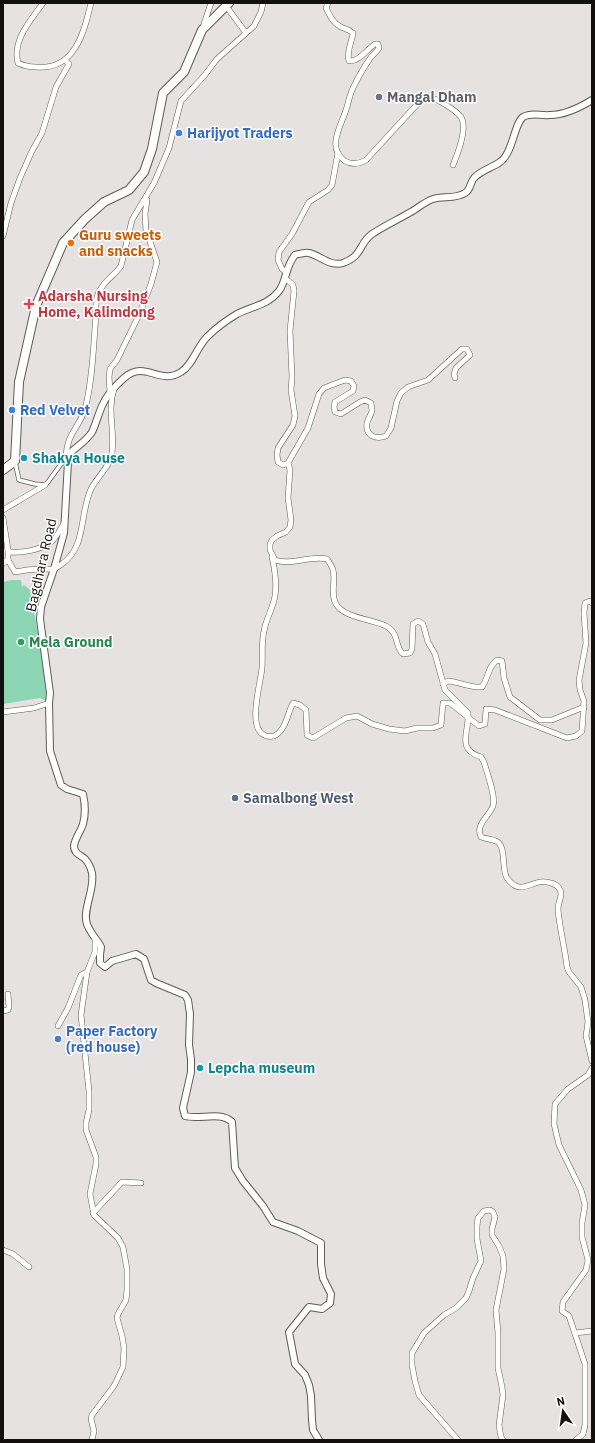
<svg xmlns="http://www.w3.org/2000/svg" width="595" height="1443" font-family="'IBM Plex Sans',sans-serif">
  <rect width="100%" height="100%" fill="#e6e2e1"/>
  <path fill="#8cd6b5" d="M12,580H21L22,587L24,585L30,590L49,693L47,701L40,698L3,704V582Z"/>
  <g fill="none" stroke-linecap="round" stroke-linejoin="round">
    <g stroke="#5e5b59" stroke-width="5">
      <path id="pedestrian" d="M15,462L19,480L35,484L45,485L48,482L66,457"/>
    </g>
    <g stroke="#5e5b59" stroke-width="6">
      <g id="minor">
        <path d="M43,3C31,20 12,40 18,63C24,66 29,67 36,67C75,71 84,32 91,3"/>
        <path d="M328,3L326,8C330,16 333,23 341,27C345,29 349,29 353,33C352,42 346,51 349,61C359,62 367,49 375,44H378L379,48C376,53 372,55 369,60C364,67 359,76 355,84C350,92 349,101 346,110C341,126 326,148 345,161C352,165 359,164 366,160L423,98C433,97 438,100 446,105C451,108 457,112 461,117C468,128 458,153 453,165"/>
        <path d="M226,6L246,33"/>
        <path d="M203,27L211,3"/>
        <path d="M3,236L11,203L20,178L32,151L42,133L56,87L69,64L65,60"/>
        <path d="M286,272L282,269L278,260L279,252L292,234L309,202L328,190L332,185L338,153"/>
        <path d="M285,278L293,285L294,291L290,331L292,377L291,390L295,416L293,425L278,448L277,455L278,462L283,465L288,463"/>
        <path d="M455,378L454,374L456,368L470,355L467,349H462L428,380L408,387L401,393L397,401L391,428L386,436C376,440 365,436 367,423C368,418 372,414 372,410C372,409 371,404 371,403L365,400L360,402L341,414L335,412L334,407L335,402L353,391L354,386L351,381L345,380L324,388L319,394L308,428L288,463L290,470L288,498L291,520L290,527L286,532L277,536L272,540L270,544V550L275,560C292,566 309,555 327,559C329,562 332,566 333,570C336,581 330,594 336,604C344,618 372,619 386,626C400,634 394,646 403,654L410,653L412,649L413,624L418,621L423,624L428,642L435,654L445,690L468,713C470,731 455,749 481,757L484,762C487,773 496,796 493,806C489,817 475,824 481,837C486,839 492,839 496,841C507,846 501,869 507,878C522,899 533,876 551,883C555,884 557,885 559,888C564,895 558,901 558,909C559,926 565,948 567,967L569,972L581,987L585,1000L588,1022L586,1036L592,1061"/>
        <path d="M110,392L109,377L110,369L117,360L139,315L151,284L157,262L146,230L145,214L147,200"/>
        <path d="M66,457C67,433 79,428 85,409C92,383 93,354 95,328C96,318 95,307 97,297C101,283 113,277 121,266L132,220L154,183L169,148L181,101L204,76L217,59L254,26L261,12L263,3"/>
        <path d="M3,510L45,485"/>
        <path d="M3,518L8,550L10,552C23,553 40,550 51,542C57,537 60,530 64,523"/>
        <path d="M272,557C275,570 277,583 275,596C273,608 266,619 264,631C261,644 263,656 262,668C261,682 247,727 264,735C267,737 273,737 276,735C286,729 288,712 293,703L300,705L306,710L307,735L313,738L346,718L357,716L372,724L389,729L405,731L417,728H433L441,725L443,703H450L479,726L485,724L486,709L495,710L567,738L576,736L582,731L584,701L580,690L579,680L586,643L584,613L585,603L590,601L592,603"/>
        <path d="M8,560L15,572C24,570 32,569 42,569C46,568 51,570 54,569C57,568 60,565 62,564C87,546 79,515 91,489C97,477 110,467 112,453C115,431 107,410 114,389"/>
        <path d="M3,563L8,560V550"/>
        <path d="M443,684L448,681C460,682 470,688 482,687C489,677 487,668 497,660L502,661L504,678L510,697L540,720H552L584,707"/>
        <path d="M3,712L34,708L49,703"/>
        <path d="M3,1011L8,1010L9,1007L8,994"/>
        <path d="M58,1026L68,1008L81,975L87,972"/>
        <path d="M93,1213L122,1182L141,1183"/>
        <path d="M3,1250L13,1254L29,1267"/>
        <path d="M575,1333L592,1331"/>
        <path d="M92,1440L94,1431L91,1419L92,1415L114,1386L123,1367L124,1348L122,1336L117,1318L118,1314L126,1300L127,1290V1269L123,1247L118,1238L94,1215L90,1194L96,1164V1157L86,1130V1123L89,1110V1091L81,1015L87,972L95,952V939"/>
        <path d="M458,1440L419,1395L415,1381L412,1365V1353L424,1333L444,1315L456,1308L466,1298L469,1291L473,1278L481,1261L477,1239V1226L478,1218L484,1211L490,1210L493,1212L495,1217L492,1229V1235L499,1246L503,1256L504,1269L496,1310L498,1333V1368L502,1387L503,1395L499,1425L501,1437L503,1440"/>
        <path d="M576,1440L583,1434L585,1425V1364L569,1316L562,1311L563,1302L586,1270L588,1260L582,1237V1223L585,1205L581,1190L559,1145L554,1124L555,1104L568,1089L588,1075L592,1068"/>
      </g>
    </g>
    <g stroke="#5e5b59" stroke-width="8">
      <path id="tertiary" d="M319,1440L313,1430L312,1420L311,1396L309,1385L305,1375L295,1364L289,1332L309,1307L322,1309L330,1303L331,1294L323,1278L321,1264V1243L298,1231L273,1222L263,1206L243,1181L235,1168L232,1122C220,1111 200,1120 185,1116L183,1108L191,1072V1059L189,1045L190,1014L188,1000L185,995L156,983L151,980L144,959L136,954L112,961L105,967L100,963V955L101,947C97,939 90,933 87,924C82,910 95,890 92,873C91,869 88,862 85,859C81,855 74,854 74,846C75,838 81,831 83,824C86,813 85,803 83,794L67,789L61,785L50,751L49,703L50,693L40,619L41,607L54,569L64,533L68,462L66,457C74,448 86,442 92,432C96,424 98,415 102,406C106,396 115,386 124,378C145,359 159,386 181,372C193,365 197,346 208,336C216,328 227,320 237,314C252,306 267,306 279,291C287,280 285,267 295,255C299,254 305,252 309,253C321,256 330,267 343,263C363,256 359,243 372,234C384,226 397,220 409,213C417,209 424,202 433,199C443,196 456,199 465,193C471,190 470,182 474,178C481,170 492,168 500,162C513,153 514,124 523,117C532,112 540,116 550,115C565,115 579,108 592,100"/>
    </g>
    <g stroke="#5e5b59" stroke-width="10">
      <path id="primary" d="M3,470L15,461L19,382L36,306L63,243L85,219L104,202L129,190L144,172L152,149L163,93L184,72L202,30L229,3"/>
    </g>
    <use href="#pedestrian" stroke="#fff" stroke-width="3.5"/>
    <use href="#minor" stroke="#fff" stroke-width="5"/>
    <use href="#tertiary" stroke="#fff" stroke-width="6"/>
    <use href="#primary" stroke="#fff" stroke-width="8"/>
  </g>
  <circle fill="#6b7280" stroke="#fff" stroke-width="1.5" cx="379" cy="97" r="4"/>
  <g fill="#3f7fe0" stroke="#fff" stroke-width="1.5">
    <circle cx="179" cy="133" r="4"/>
    <circle cx="12" cy="410" r="4"/>
    <circle cx="58" cy="1039" r="4"/>
  </g>
  <circle fill="#e8710a" stroke="#fff" stroke-width="1.5" cx="71" cy="243" r="4"/>
  <path fill="#e0444e" stroke="#fff" stroke-width="1.5" d="M27 298h4v4h4v4h-4v4h-4v-4h-4v-4h4z"/>
  <g fill="#0f9aa8" stroke="#fff" stroke-width="1.5">
    <circle cx="24" cy="458" r="4"/>
    <circle cx="200" cy="1068" r="4"/>
  </g>
  <circle fill="#2e9e5b" stroke="#fff" stroke-width="1.5" cx="21" cy="642" r="4"/>
  <circle fill="#5c6f8a" stroke="#fff" stroke-width="1.5" cx="235" cy="798" r="4"/>
  <g text-anchor="middle" stroke-width="3" stroke-linejoin="round" paint-order="stroke">
    <g font-size="14" font-weight="bold" fill="#5b616d" stroke="#fff" text-anchor="start">
      <text x="387" y="102">Mangal Dham</text>
    </g>
    <g font-size="14" font-weight="bold" fill="#366cbe" stroke="#fff" text-anchor="start">
      <text x="187" y="138">Harijyot Traders</text>
      <text x="20" y="415">Red Velvet</text>
      <text x="66" y="1036">Paper Factory<tspan x="66" dy="16">(red house)</tspan></text>
    </g>
    <g font-size="14" font-weight="bold" fill="#c56008" stroke="#fff" text-anchor="start">
      <text x="79" y="240">Guru sweets<tspan x="79" dy="16">and snacks</tspan></text>
    </g>
    <g font-size="14" font-weight="bold" fill="#be3a42" stroke="#fff" text-anchor="start">
      <text x="38" y="301">Adarsha Nursing<tspan x="38" dy="16">Home, Kalimdong</tspan></text>
    </g>
    <g font-size="14" font-weight="bold" fill="#0d838f" stroke="#fff" text-anchor="start">
      <text x="32" y="463">Shakya House</text>
      <text x="208" y="1073">Lepcha museum</text>
    </g>
    <g font-size="14" fill="#11100f" stroke="#fff">
      <text transform="translate(41 565) rotate(-77)" y="5">Bagdhara Road</text>
    </g>
    <g font-size="14" font-weight="bold" fill="#27864d" stroke="#fff" text-anchor="start">
      <text x="29" y="647">Mela Ground</text>
    </g>
    <g font-size="14" font-weight="bold" fill="#4e5e75" stroke="#fff" text-anchor="start">
      <text x="243" y="803">Samalbong West</text>
    </g>
  </g>
  <rect width="595" height="1443" fill="none" stroke="#11100f" stroke-width="8"/>
  <g transform="translate(563 1411) rotate(347)" stroke="#ffffff" stroke-width="3" paint-order="stroke">
  <path d="M0-3L7 15L0 10L-7 15Z" fill="#11100f"/>
  <text y="-6" font-size="11" font-weight="bold" text-anchor="middle" fill="#11100f">N</text>
  </g>
</svg>
